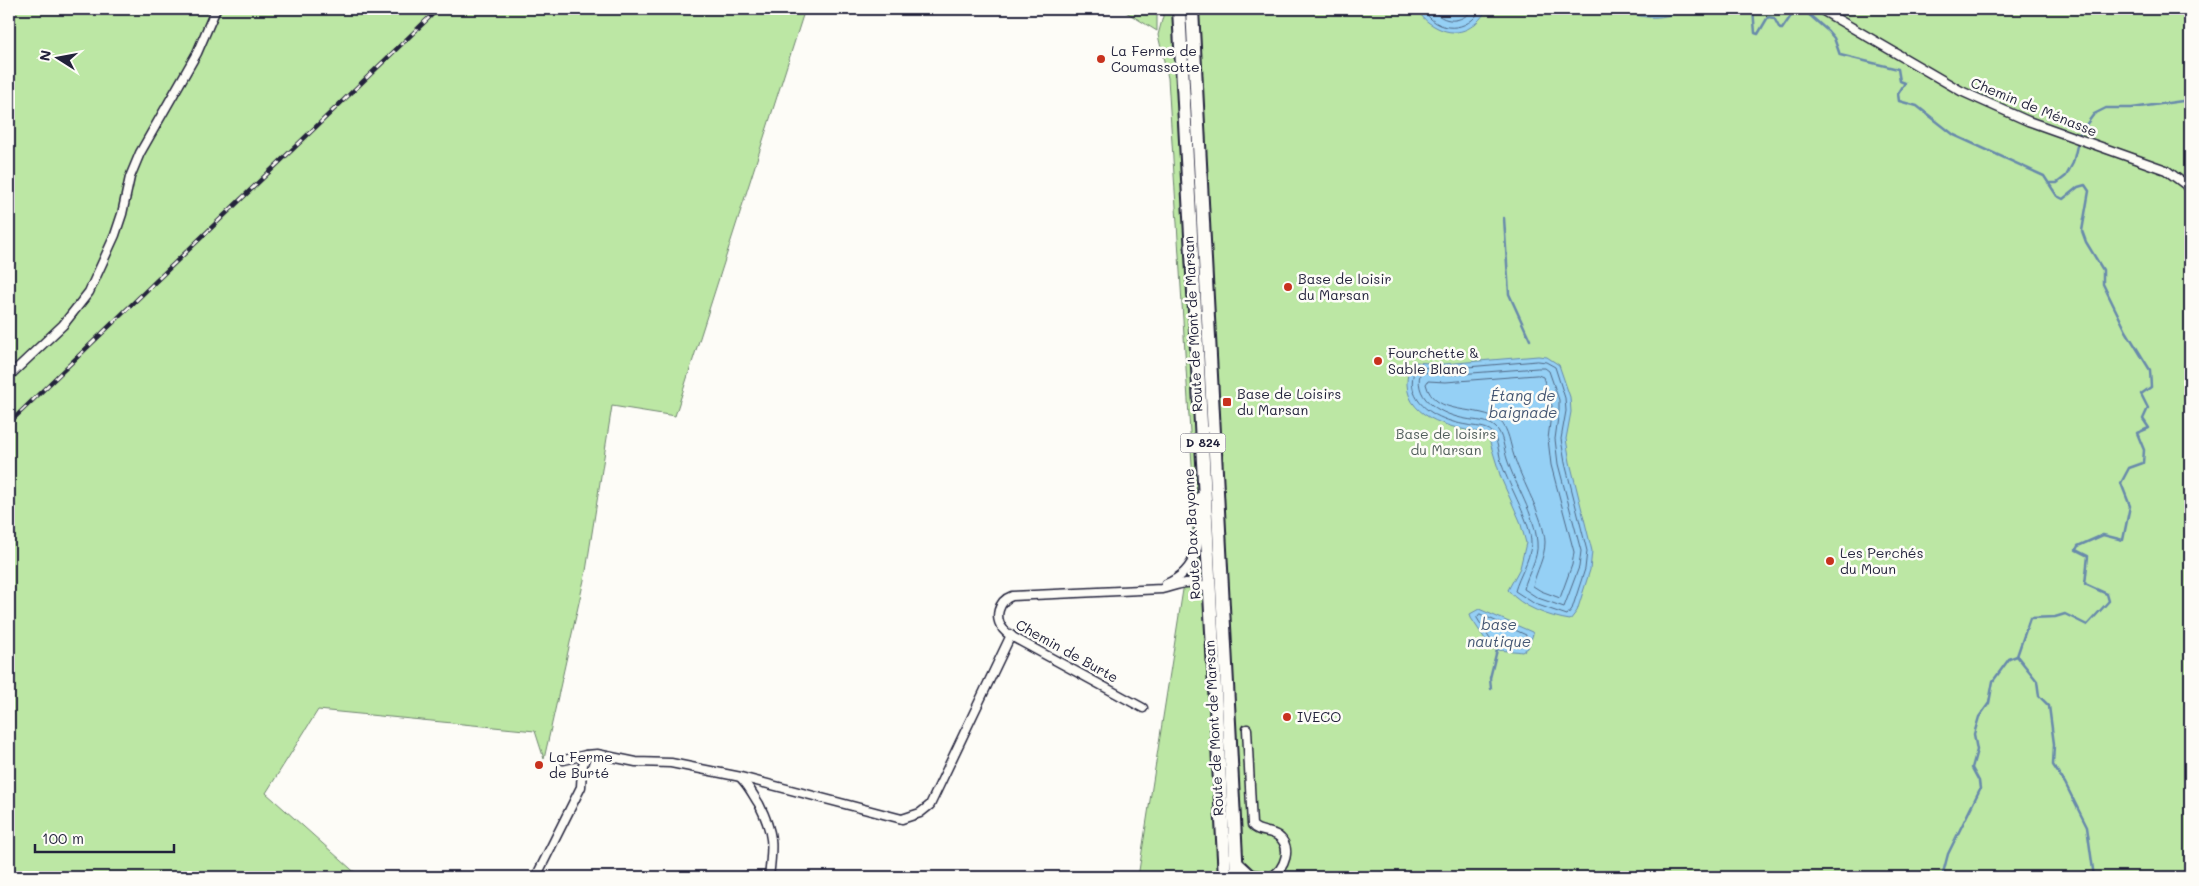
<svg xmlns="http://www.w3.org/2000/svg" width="2199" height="886" font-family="Mali,sans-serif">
  <rect width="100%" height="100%" fill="#fdfcf7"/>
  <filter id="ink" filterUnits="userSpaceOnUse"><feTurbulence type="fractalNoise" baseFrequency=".02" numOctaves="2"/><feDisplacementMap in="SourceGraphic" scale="10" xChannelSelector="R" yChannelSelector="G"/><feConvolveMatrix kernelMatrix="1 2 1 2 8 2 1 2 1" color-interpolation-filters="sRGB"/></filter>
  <g filter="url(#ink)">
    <g fill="#bce7a4" stroke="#6f8470">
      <path d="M9,9H805L675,416L612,406L586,571L544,759L535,731L318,710L266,793L360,877H9Z"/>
      <path d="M1121,9H1157V31Z"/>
      <path d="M1165,9H2190V877H1138L1195,513L1168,78L1158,35Z"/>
    </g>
    <g fill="#95d0f5" stroke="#678aab">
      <path d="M1418,9H1487C1475,30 1456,39 1434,26C1427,22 1421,17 1418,9Z"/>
      <path d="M1622,9H1685C1666,20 1640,20 1622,9Z"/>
      <path d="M1538,356L1547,357L1559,365L1570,397L1571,412L1566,439L1570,462L1592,551L1590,570L1577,611L1570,620C1550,617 1521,607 1508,590L1520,568L1526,543L1520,521L1501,478L1488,436L1484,433C1456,429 1408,420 1407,384C1407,377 1408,367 1413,362L1444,364Z"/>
      <path d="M1479,609L1532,632L1533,634L1528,648L1522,652C1511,650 1501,652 1491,648L1471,618L1470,614Z"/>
    </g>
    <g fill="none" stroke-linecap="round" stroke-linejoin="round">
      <g stroke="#506885" stroke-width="1">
        <path d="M1423,9C1437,34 1468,33 1481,9"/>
        <path d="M1431,9C1445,24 1460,24 1474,9"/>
        <path d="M1538,361L1546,362L1555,367L1565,398L1566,411L1561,439L1565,463L1587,551L1585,569L1572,609L1567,615L1535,604L1515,591C1519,576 1530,561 1531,544C1532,524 1509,486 1502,465C1499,456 1498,440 1492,432C1486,426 1474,427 1467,425C1447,422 1421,412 1414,392C1411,384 1412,373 1417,367L1444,369Z"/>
        <path d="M1538,368H1545L1549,371L1559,400V410L1555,439L1558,464L1581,551L1579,567L1564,607L1538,598L1524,589C1527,574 1539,559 1537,542C1535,515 1515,485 1507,459C1504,450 1503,433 1495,427C1487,420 1476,421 1466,419C1443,415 1414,401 1420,374L1422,372L1445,375Z"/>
        <path d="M1538,375L1543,377L1552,406L1548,439L1551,465L1574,552L1572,565L1560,598L1541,591L1533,586C1536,571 1545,558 1545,542C1544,517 1522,482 1514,456C1510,445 1509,429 1500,421C1480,404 1434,418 1426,384L1428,381L1445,382Z"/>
        <path d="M1480,614L1526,635L1525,644L1521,646L1493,644L1477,618Z"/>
      </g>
      <g stroke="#678aab" stroke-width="2.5">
        <path d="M1753,9L1755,33L1758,34L1768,17L1774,18L1780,29H1782L1795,10L1806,12L1828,31L1834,38L1840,55L1898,69L1900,81L1905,83L1898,94L1899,101L1917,106L1954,135L2044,176L2057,196L2063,199L2078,187L2085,185L2089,191L2082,231L2086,242L2103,270V284L2126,331L2150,370L2151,387L2141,394L2148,408L2143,419L2149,428L2137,433L2144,450L2143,463L2129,468L2121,483L2130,506L2123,540L2103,535L2078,546L2076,550L2088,556L2085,584L2107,594L2109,601L2087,625L2065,614L2055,617L2030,618L2017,656L2009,659L1993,681L1989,703L1979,717L1974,734L1977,750L1972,768L1979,781L1980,789L1948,854L1942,877"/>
        <path d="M2050,183H2057L2066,176L2073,163L2080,133L2094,114L2106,108H2132L2190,100"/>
        <path d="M1504,218L1509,294L1530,340"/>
        <path d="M2017,656L2037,681L2039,696L2049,706L2054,744L2053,765L2065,783L2087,827L2094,877"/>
        <path d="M1491,689L1490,678L1497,650"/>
      </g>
      <g stroke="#22223b" stroke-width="11">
        <g id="street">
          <path d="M1820,9L1961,91L2028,121L2166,170L2190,188"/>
          <path d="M9,376L63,325L89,292L115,235L122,214L130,177L140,153L197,53L216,9"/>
          <path d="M1166,584C1205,568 1199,532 1199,497"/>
          <path d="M1143,708L1020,641C1014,638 1007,634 1003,629C994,618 998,601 1012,596L1162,589C1184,583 1190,578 1210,590"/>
          <path d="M1247,729L1252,825C1258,833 1270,830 1278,836C1293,847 1285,869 1271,877"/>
          <path d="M564,760L586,755"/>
          <path d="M741,778C749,786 753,795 759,804C774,834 773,845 769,877"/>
          <path d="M1237,861L1251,874L1271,877"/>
          <path d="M536,877L581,787L582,768L586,755L597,754L636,762L671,763L741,777L902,819L920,813L930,805L1011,635"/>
        </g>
      </g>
      <g stroke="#22223b" stroke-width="16">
        <g id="primary">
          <path d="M1179,9L1225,877"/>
          <path d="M1192,9L1237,877"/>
        </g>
      </g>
      <use href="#street" stroke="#fdfcf7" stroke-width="8"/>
      <use href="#primary" stroke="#fdfcf7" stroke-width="12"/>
      <g stroke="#22223b" stroke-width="4.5">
        <path id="rail" d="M9,423L438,9"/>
      </g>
      <use href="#rail" stroke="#fdfcf7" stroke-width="2.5" stroke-dasharray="8" stroke-linecap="butt"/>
    </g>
  </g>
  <g fill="#c8321e" stroke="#fdfcf7" stroke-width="2">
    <circle cx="1101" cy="59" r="5"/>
    <circle cx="1288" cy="287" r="5"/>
    <circle cx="1378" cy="361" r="5"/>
    <rect x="1222" y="397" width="10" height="10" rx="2.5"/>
    <circle cx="1830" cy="561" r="5"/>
    <circle cx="1287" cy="717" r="5"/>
    <circle cx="539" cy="765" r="5"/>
  </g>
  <g text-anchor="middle" stroke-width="5" stroke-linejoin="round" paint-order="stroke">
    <rect fill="#fdfcf7" stroke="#646373" stroke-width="1" x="1180.5" y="433.5" width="45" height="19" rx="4"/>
    <g font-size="12" font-weight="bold" fill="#22223b">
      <text x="1203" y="447">D 824</text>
    </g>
    <g font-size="14" fill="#22223b" stroke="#fdfcf7" text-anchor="start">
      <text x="1111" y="56">La Ferme de<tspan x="1111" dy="16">Coumassotte</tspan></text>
      <text x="1298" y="284">Base de loisir<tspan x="1298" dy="16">du Marsan</tspan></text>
      <text x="1388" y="358">Fourchette &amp;<tspan x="1388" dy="16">Sable Blanc</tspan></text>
      <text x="1237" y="399">Base de Loisirs<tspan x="1237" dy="16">du Marsan</tspan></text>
      <text x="1840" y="558">Les Perchés<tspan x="1840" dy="16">du Moun</tspan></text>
      <text x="1297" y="722">IVECO</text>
      <text x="549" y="762">La Ferme<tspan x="549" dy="16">de Burté</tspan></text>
    </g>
    <g font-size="14" fill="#22223b" stroke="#fdfcf7">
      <text transform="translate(2034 107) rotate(22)" y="5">Chemin de Ménasse</text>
      <text transform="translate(1193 324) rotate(-93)" y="5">Route de Mont de Marsan</text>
      <text transform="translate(1192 534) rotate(-93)" y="5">Route Dax Bayonne</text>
      <text transform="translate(1067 651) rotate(29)" y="5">Chemin de Burte</text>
      <text transform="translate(1214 728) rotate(-93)" y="5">Route de Mont de Marsan</text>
    </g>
    <g font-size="14" fill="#505d5a" stroke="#fdfcf7">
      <text x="1446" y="439">Base de loisirs<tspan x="1446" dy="16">du Marsan</tspan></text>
    </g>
    <g font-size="15" font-style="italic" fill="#445673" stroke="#fdfcf7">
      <text x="1523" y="401">Étang de<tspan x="1523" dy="17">baignade</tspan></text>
      <text x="1499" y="630">base<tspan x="1499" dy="17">nautique</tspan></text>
    </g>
  </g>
  <rect width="2199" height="886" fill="none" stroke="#fdfcf7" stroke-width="30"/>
  <rect x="15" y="15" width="2169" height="856" fill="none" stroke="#22223b" stroke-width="2" filter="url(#ink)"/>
  <g transform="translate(58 58) rotate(281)" stroke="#fdfcf7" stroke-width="4" paint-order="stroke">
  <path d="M0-4L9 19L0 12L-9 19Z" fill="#22223b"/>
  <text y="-8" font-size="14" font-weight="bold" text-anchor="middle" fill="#22223b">N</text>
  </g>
  <path d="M35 844v8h139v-8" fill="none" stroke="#22223b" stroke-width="2.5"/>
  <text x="42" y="844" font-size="15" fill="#22223b" stroke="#fdfcf7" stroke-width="4" paint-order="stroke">100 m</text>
</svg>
